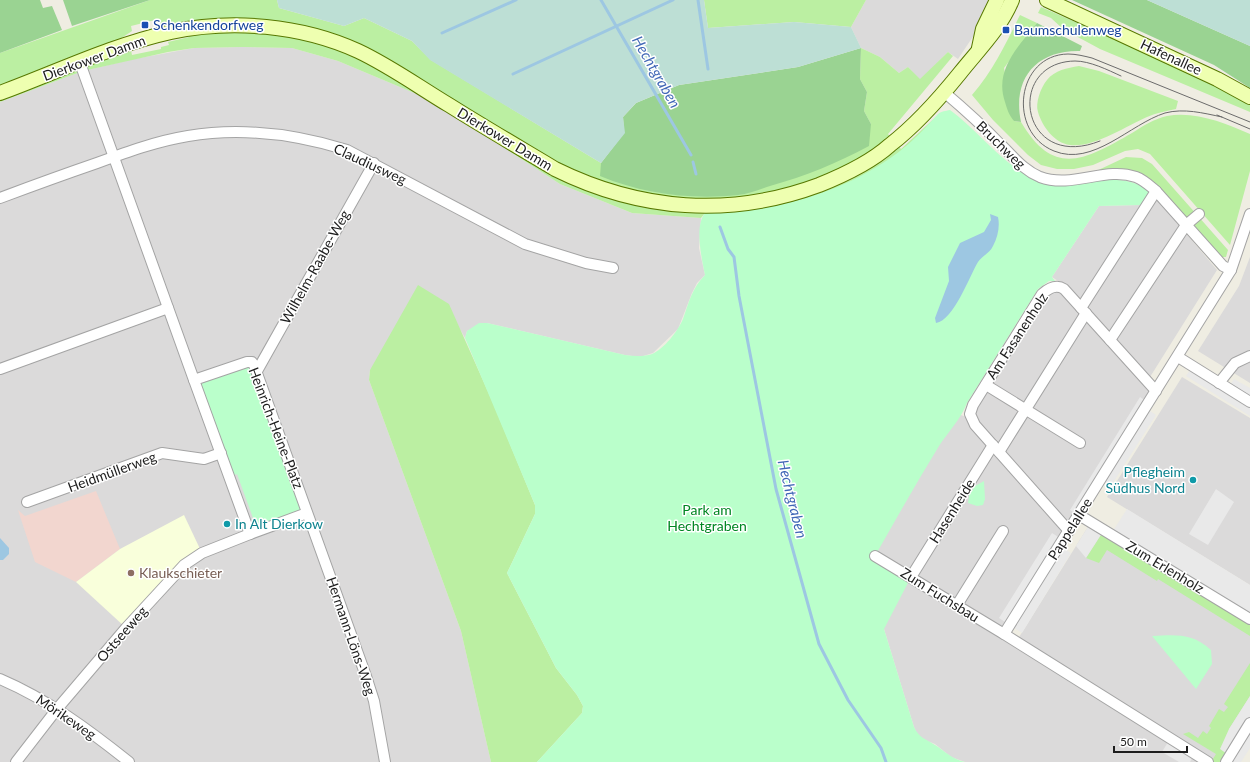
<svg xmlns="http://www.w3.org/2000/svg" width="1250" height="762" font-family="Lato,sans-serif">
  <rect width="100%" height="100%" fill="#efede2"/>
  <g fill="#dbdada">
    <path d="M866,0H992L978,29L958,59L948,52L920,80L908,67L899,73L880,57L861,48L851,27Z"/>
    <path d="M242,47L292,48L338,61L431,100L560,184L632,213L701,218L699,248L705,275L697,283L692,293L678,329L653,353L640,357L625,355L487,323L467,331L465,338L456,322L370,370L369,380L461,631L491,762H0V102L83,71L134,59L194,48Z"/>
    <path d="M1150,191L1217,270L1150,377L1066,286L1052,277L1099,206L1141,205Z"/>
    <path d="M1250,257V383L1198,351L1239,286Z"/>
    <path d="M1059,286L1156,391L1004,635L1016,642L1091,522L1250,619V723L1226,762H965L951,757L935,744L922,739L917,734L914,727L877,606L871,554L956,413L971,419L970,414L1042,294Z"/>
    <path d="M1182,377L1250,418V585L1107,497Z"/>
  </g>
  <path fill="#f2d6cf" d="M96,491L120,549L76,582L35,562L18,510L25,516Z"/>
  <path fill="#f9ffdb" d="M184,515L201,551L125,627L76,582L120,549Z"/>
  <g fill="#bbefa2" fill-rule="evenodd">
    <path d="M150,0H277L279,8L344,26L364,18L412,41L431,60L601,163V172L871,124L864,111L867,92L860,79L861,48L880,57L899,73L908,67L920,79L948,52L953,56L888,134L901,149L939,114L925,171L756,212L755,209L705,213L701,218L632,213L560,184L431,100L338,61L292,48L242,47L194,48L168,52L83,71L0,102V53ZM159,19L161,25L188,22L189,37L168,42L169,45L161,47V49L132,55L131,50L117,54L114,43L132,31L131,26Z"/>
    <path d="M704,0H866L851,27L794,22L708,28Z"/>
    <path d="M1041,7L1201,77L1250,104V112L1100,49L1063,29L1051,18L1038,13Z"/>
    <path d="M1020,15L1037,23L1004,68L1014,121L1021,122C1054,178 1085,160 1132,133C1143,126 1154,119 1167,116C1196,111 1224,123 1250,134V171L1230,245L1150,154L1138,149L1125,151L1093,165L1074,169H1057L1041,165L1028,155L993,120L972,95C993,71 1006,43 1020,15Z"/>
    <path d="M1079,66L1099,71L1178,101L1176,109C1167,111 1156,113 1147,117C1126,126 1094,148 1070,145C1054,143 1042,126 1038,112C1035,103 1041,87 1047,80C1055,70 1067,68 1079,66Z"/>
    <path d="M1126,157L1142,158L1152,164L1228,250L1226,257H1221L1151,182L1092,173Z"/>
    <path d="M418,285L449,304L494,405L535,505V514L507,573L556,668L577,695L583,706L582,713L537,762H491L461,631L369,380L370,370Z"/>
    <path d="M1104,530L1250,619V636L1158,579L1157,581L1107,550L1099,563L1086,558Z"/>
    <path d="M1250,663V696L1229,729L1230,756L1226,762H1211L1216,754L1183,734L1189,732L1198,738L1203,731L1207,734L1211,728L1209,726L1219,709L1224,712L1228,707L1224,704Z"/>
  </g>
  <g fill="#9ad392">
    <path d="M0,0H40L43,8L52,6L62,30L0,53Z"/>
    <path d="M63,0H150L72,26Z"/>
    <path d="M1072,0H1147L1250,46V88L1214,65Z"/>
    <path d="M1037,23L1082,46L1080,51C1036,50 1012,79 1021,122L1014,121C1009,115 1007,109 1005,102C994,70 1018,47 1037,23Z"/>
    <path d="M861,48L860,79L867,92L864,111L871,124L869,146C837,163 806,176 770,186C760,189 749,194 738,195C692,200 643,194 600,176L601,163L624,133L623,117L636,103L679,85L798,67Z"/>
  </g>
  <g fill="#bddfd5">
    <path d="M277,0H704L708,28L794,22L851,27L861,48L798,67L679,85L636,103L623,117L625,133L601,163L430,60L412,41L364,18L344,26L279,8Z"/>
    <path d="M1147,0H1250V46Z"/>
  </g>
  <g fill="#baffcb">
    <path d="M950,110C978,130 1009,172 1040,181C1082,194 1110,165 1150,191L1141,205L1099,206L1052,277L1055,281H1049L1038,289L967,403C961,419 948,432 939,446C917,482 896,519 875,556L911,577L884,629L914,727C919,738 926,739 935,745C946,752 952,759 965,762H537L582,713L583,706L577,695L556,668L507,573L535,514V505L465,338L467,331L479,323H487L625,355C634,356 643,357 652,354C664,349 678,331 683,319C689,302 692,288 705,275C702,260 694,226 705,213C770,212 835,196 889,159C902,150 915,139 926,127C930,123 934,118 938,114C942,111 945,111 950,110Z"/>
    <path d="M249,366L254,375L297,501L300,502L302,508L297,515L257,529L237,474L233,476L200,387L204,380Z"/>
    <path d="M984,481L985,499L983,505L977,506L968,503L970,489Z"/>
    <path d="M1152,636C1177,635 1192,633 1211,650L1212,664L1196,689Z"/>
  </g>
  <g fill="#e9e9e9">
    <path d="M1190,370L1250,407V416L1186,376Z"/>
    <path d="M1234,379L1250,388V397L1230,385Z"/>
    <path d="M1140,397L1146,401L1076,514L1070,510Z"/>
    <path d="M1150,411L1156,415L1111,486L1105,482Z"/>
    <path d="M1216,489L1234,502L1208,545L1189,534Z"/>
    <path d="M1127,509L1250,585V619L1111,534Z"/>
    <path d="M1091,522L1104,530L1086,558L1076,546Z"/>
    <path d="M1052,533L1063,540L1060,546L1071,553L1022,633L999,618Z"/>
    <path d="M1250,696V748L1241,762H1226L1230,756L1220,749L1229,729Z"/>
    <path d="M1168,742L1192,758L1190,762H1179L1162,752Z"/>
  </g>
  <g fill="#9dc7e2">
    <path d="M990,214L998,217C1000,226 998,237 993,246C990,253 982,256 978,262C969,277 954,320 936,323L935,318L949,281L948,267L960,243L984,232L991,220Z"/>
    <path d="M0,538L9,548V554L3,560H0Z"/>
  </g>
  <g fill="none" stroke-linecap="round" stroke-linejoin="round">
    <g stroke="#9dc7e2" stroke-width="3">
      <path d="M601,0L691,155"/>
      <path d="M698,0L708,69"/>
      <path d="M442,33L516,0"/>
      <path d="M513,74L673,0"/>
      <path d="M693,162L696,174"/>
      <path d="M720,227L728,249L734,257L739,296L776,489L819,644L848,700L881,748L886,762"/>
    </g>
    <g stroke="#a4a4a4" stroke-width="12">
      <g id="street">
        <path d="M80,63L194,380"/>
        <path d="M944,92C963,108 983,126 1000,144C1013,156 1023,170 1040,177C1073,189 1105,166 1136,177C1144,180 1150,186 1156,191L1223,266L1231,270"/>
        <path d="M0,198C32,186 65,174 97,163C127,152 157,141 188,136C242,127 295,134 347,150L525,244L586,263L613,268"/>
        <path d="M1081,308L1156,191"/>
        <path d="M1110,340L1186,225L1199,214"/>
        <path d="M1178,357L1250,402"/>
        <path d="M0,369L168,308"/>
        <path d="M257,371L374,163"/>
        <path d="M1219,383L1235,363L1250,356"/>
        <path d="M986,385L1080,443"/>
        <path d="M999,452L1086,313"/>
        <path d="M27,502L162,453L204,459L221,453"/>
        <path d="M307,513L250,534L194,380L247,362H252L254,365L366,676L374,701L385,762"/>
        <path d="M1079,515L1250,619"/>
        <path d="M1069,531L975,425L970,414L973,405L1042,294C1049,288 1056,284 1064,289L1156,391"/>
        <path d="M875,556L1004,634"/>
        <path d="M911,577L993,445"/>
        <path d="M957,605L1003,531"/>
        <path d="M0,679C47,699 89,730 129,762"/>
        <path d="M16,762L57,709L126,628L184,565L202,553L250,534"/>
        <path d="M1208,762L1004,634L1231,270L1250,214"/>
        <path d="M1226,762L1250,723"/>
      </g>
    </g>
    <g stroke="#577800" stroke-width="16">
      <g id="secondary">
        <path d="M1047,0L1217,79L1250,97"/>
        <path d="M979,48L983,29L997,0"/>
        <path d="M0,93C57,72 112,45 171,32C232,19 301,25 358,51C390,66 419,87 449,105C484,127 520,148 555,169C640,211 730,218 819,185C844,175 870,163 890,145C916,125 939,99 960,73C979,49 1000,29 1012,0"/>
      </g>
    </g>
    <use href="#street" stroke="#fff" stroke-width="10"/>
    <use href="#secondary" stroke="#eeffb0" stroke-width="14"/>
    <g stroke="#6b6b6b" stroke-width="1">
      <path d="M1217,115L1250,129"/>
      <path d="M1222,117C1203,113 1184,108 1165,113C1130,124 1093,167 1054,151C1007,132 1016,55 1068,54C1076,54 1084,56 1092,58L1250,122"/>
      <path d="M1100,141C1020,173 1004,62 1075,61C1090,61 1108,70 1121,76"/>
    </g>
  </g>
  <g fill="#1a4fb4" stroke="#fff" stroke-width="1.5">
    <rect x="141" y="21" width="8" height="8" rx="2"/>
    <rect x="1002" y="26" width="8" height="8" rx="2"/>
  </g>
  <g fill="#0f9aa8" stroke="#fff" stroke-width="1.5">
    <circle cx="1193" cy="480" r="4"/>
    <circle cx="227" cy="524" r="4"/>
  </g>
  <circle fill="#8d6e63" stroke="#fff" stroke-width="1.5" cx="131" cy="573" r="4"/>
  <g text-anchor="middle" stroke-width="3" stroke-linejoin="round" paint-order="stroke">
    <g font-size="14" fill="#164399" stroke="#fff" text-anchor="start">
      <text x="153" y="30">Schenkendorfweg</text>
      <text x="1014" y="35">Baumschulenweg</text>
    </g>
    <g font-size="14" fill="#1d1d1d" stroke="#fff">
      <text transform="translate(1171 57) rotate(25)" y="5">Hafenallee</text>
      <text transform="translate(94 58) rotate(-20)" y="5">Dierkower Damm</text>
      <text transform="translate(505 139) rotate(31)" y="5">Dierkower Damm</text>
      <text transform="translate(1001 145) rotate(44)" y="5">Bruchweg</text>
      <text transform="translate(370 164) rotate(25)" y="5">Claudiusweg</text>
      <text transform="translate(315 267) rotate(-61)" y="5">Wilhelm-Raabe-Weg</text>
      <text transform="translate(1017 336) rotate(-57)" y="5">Am Fasanenholz</text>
      <text transform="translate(276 428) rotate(69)" y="5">Heinrich-Heine-Platz</text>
      <text transform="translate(112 472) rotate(-20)" y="5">Heidmüllerweg</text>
      <text transform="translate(952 511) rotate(-58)" y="5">Hasenheide</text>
      <text transform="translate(1070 529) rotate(-58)" y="5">Pappelallee</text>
      <text transform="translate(1165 567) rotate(31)" y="5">Zum Erlenholz</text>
      <text transform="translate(940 595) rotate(32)" y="5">Zum Fuchsbau</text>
      <text transform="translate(122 634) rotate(-49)" y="5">Ostseeweg</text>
      <text transform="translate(351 636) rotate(71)" y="5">Hermann-Löns-Weg</text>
      <text transform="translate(66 717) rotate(34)" y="5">Mörikeweg</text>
    </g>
    <g font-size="14" fill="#0d838f" stroke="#fff" text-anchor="end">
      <text x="1185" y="477">Pflegheim<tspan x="1185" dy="16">Südhus Nord</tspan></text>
      <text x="235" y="529" text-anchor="start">In Alt Dierkow</text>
    </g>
    <g font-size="14" fill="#008622" stroke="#fff">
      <text x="707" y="515">Park am<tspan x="707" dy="16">Hechtgraben</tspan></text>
    </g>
    <g font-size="14" fill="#785e54" stroke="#fff" text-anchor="start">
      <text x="139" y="578">Klaukschieter</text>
    </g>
    <g font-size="15" font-style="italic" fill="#4067b6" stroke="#fff">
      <text transform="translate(656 72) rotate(60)" y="5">Hechtgraben</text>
      <text transform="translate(792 499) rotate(76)" y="5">Hechtgraben</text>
    </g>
  </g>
  <path d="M1114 746v6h73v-6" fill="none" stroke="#1d1d1d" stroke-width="2"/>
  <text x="1120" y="746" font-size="12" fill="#1d1d1d" stroke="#ffffff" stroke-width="3" paint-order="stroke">50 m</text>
</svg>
